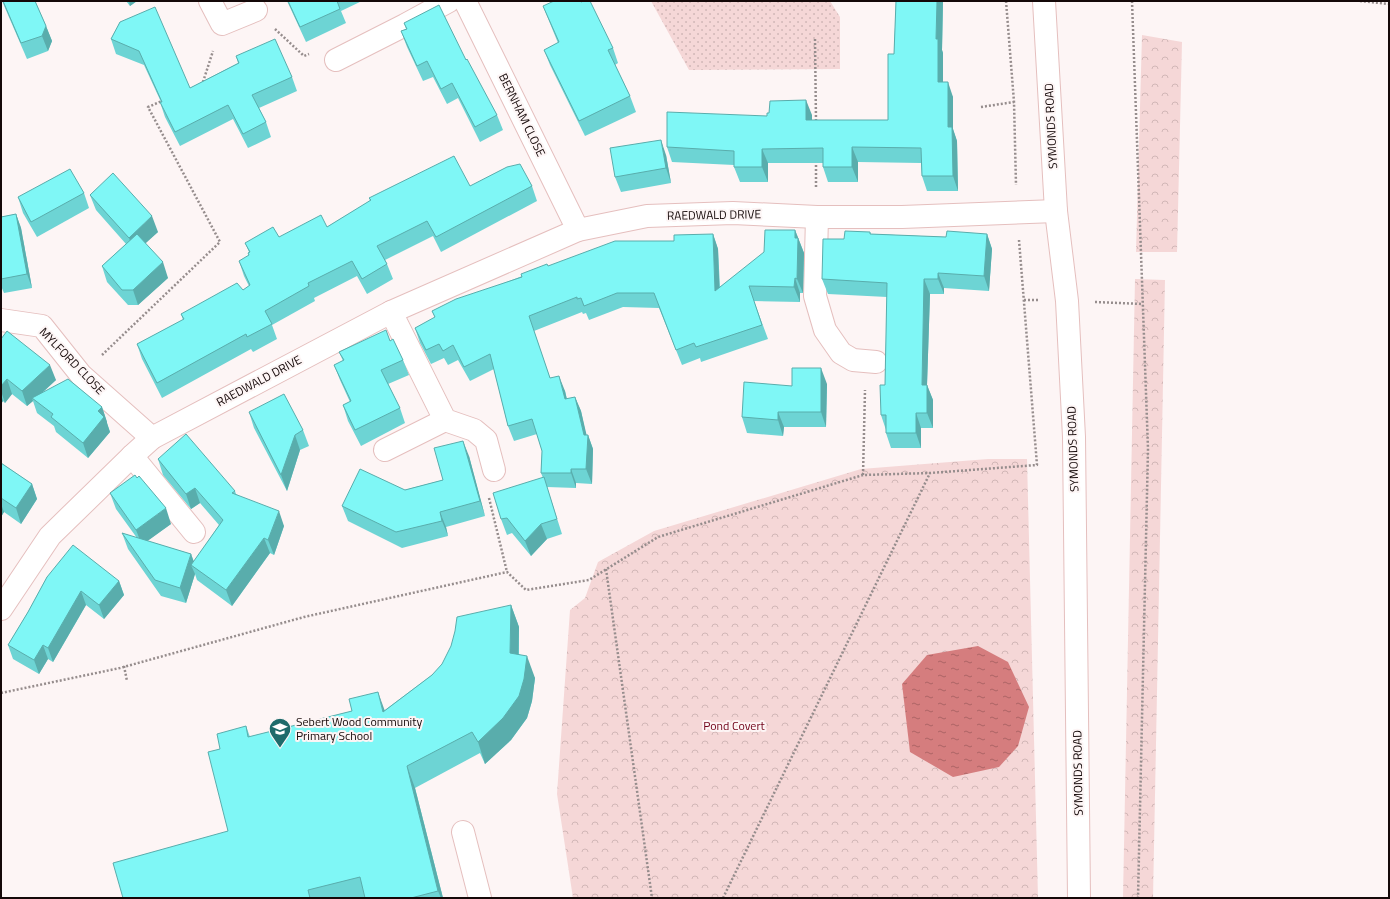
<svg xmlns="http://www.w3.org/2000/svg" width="1390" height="899" font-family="'Titillium Web',sans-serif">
  <defs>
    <pattern id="grass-dots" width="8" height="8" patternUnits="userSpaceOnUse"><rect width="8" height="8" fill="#f5d7d7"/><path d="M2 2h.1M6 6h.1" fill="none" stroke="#d1b7b7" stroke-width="1.8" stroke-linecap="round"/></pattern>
    <pattern id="forest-crowns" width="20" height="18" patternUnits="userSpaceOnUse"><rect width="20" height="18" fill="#f5d7d7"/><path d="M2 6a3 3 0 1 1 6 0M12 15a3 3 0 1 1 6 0" fill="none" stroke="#d1b7b7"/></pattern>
    <pattern id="water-ripples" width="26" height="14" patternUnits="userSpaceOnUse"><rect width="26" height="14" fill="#d57d7e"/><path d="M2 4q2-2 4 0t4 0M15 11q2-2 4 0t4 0" fill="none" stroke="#ac6465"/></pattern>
  </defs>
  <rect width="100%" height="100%" fill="#fdf5f5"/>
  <path fill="url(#grass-dots)" d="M651,1H830L840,17V69L689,70Z"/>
  <g fill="url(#forest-crowns)">
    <path d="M1142,35L1182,42L1177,252H1136Z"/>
    <path d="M1135,279L1165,280L1153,898H1123Z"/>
    <path d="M988,459H1027L1038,898H573L557,794L570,610L585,598L598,562L654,531L861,469Z"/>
  </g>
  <path fill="url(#water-ripples)" d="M978,646L1008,662L1029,707L1018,746L999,767L953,777L910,752L902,684L927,655Z"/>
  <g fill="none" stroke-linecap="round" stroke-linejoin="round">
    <g stroke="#e5bfbe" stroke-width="24">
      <g id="minor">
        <path d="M210,1L222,24L256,10"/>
        <path d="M465,1L578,230"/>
        <path d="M1044,1L1056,211L1067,301L1074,437L1079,898"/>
        <path d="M336,60L405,25L449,1"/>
        <path d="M817,217L815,296L825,330L841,353L853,360L876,362"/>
        <path d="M391,312L445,420L474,430L486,440L494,470"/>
        <path d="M1,320L42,326L81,375L152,438"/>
        <path d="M385,450L445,420"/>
        <path d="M132,456L194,532"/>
        <path d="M1,609L50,536L132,456L152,438L391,312L578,230L647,216L733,213L817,217H902L1056,211"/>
        <path d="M463,832L480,898"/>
      </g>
    </g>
    <g stroke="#968d8d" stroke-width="2.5" stroke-dasharray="2 2" stroke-linecap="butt">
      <path d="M1006,1L1014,102L1016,185"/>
      <path d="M1132,1L1148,449L1138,898"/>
      <path d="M1360,1L1389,4"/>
      <path d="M275,29L304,56L309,54"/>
      <path d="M815,39L816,122"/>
      <path d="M203,82L213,51"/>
      <path d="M981,107L1014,102"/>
      <path d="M816,161V188"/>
      <path d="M1024,300H1040"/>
      <path d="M1095,302L1142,304"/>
      <path d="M102,355L220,242L148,107L162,101"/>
      <path d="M863,475L865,390"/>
      <path d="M489,498L507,572"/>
      <path d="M606,569L652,898"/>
      <path d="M124,666L127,681"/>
      <path d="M1,693L120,668L304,617L507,572L526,590L589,580L658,537L863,475L930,473L1037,465L1019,240"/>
      <path d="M723,898L930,473"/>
    </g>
    <use href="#minor" stroke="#fff" stroke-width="22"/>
  </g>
  <g fill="#6dd4d4">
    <path d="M2,1H35L46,26L52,41L48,51L27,59Z"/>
    <path d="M126,1H137L130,6Z"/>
    <path d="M287,1H362L341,11L346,23L306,42Z"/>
    <path d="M896,1H948H943L942,50L943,53V82L953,97V129L957,141L958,191H927L922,176L921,163L858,162V182H828L823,167V163H768V182H740L734,167V165L672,162L667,147L767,116L812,115V120H888L894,54Z"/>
    <path d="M543,6L613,48L618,63L615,65L630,96L636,112L585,136L550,65L544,50L558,43L549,21Z"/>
    <path d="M120,22L190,88L238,63L236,56L292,77L297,91L259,108L266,122L271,137L248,148L233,119L180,146L165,117L160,102H161L144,65L116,54L111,39Z"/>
    <path d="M404,23L466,60L497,115L503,130L480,142L458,98L447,104L433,77L423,81L407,47L401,31L406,29Z"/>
    <path d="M666,155L671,183L621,192L615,177Z"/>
    <path d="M470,186H532L537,201L441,252L433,236L385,260L387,264L393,279L367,294L357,276L314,298L315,301L272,325L277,339L253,352L251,349L162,398L142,359L137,344L183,320L181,314L243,290L249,286L244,276L239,261L249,256L248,253L249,252L245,243L279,237L327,227L370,201L369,198Z"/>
    <path d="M84,193L89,208L37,237L23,213L18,197Z"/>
    <path d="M90,195L158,232L145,243L168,278L138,305H128L107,282L102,266L126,244L96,210Z"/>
    <path d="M16,214L21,228L32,288L4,293L1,286V217Z"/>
    <path d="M795,230L804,253L803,293H800V302L754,301L768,339L701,362L700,358L682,365L659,308L623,307L589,320L586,313L583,314L582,312L534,331L550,378L565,391L567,399L575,397L581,411L586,435H588L593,449L592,484L576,483V488L547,487L562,534L547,539L531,556L512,533L507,535L501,519L543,478L541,473L542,451L537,434L514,441L508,426L494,369L470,381L458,360L448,365L444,358L431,364L420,343L415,328L435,318L432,311L548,266L713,234L718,249L720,287Z"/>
    <path d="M870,232L871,234L946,237L987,234L992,249L989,291L944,288V294H930L927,385L933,400V428H921V448H891L886,433V430L881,415L885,385L887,297L828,294L822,279L844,239Z"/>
    <path d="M1,339L56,380L42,393L102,407L107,422V423L110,432L88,458L56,432L54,426L37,413L33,401L27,406L12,394L5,403L3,401L1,404Z"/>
    <path d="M390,341L403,360L409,375L388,384L400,408L405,423L361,446L348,421L343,405L350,402L340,380L334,365L343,361L339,352Z"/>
    <path d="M827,384L826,427H784L783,436L747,433L742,417L792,386Z"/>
    <path d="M249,412L303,430L309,446L300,450L287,491L254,428Z"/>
    <path d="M469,456L485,516L446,527L448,536L402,548L348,521L342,506L443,480Z"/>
    <path d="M158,459L235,491L236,494L284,526L274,555L270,553L232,606L197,580L195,574L186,603L161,596L128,549L122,533L137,538L116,509L110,493L171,524L147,541L191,554L194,562L219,525L200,503L191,509L163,475Z"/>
    <path d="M1,463L32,484L37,499L21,524L4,512L1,517Z"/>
    <path d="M47,577L119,581L124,595L104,619L86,605L53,662L48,659L39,674L13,659L8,645L28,612Z"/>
    <path d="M511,605L519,627V654L535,678L532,701L527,718L511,740L485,764L480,753L415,788L443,898H123L228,831L220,749L246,726L250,737L385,710L432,675Z"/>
  </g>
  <g fill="#59adac">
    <path d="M129,1H137L130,6Z"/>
    <path d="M937,1H943L942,50L943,53V97L938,82L936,39Z"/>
    <path d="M46,26L52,41L48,51L42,36Z"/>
    <path d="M948,82L953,97V129L957,141L958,191L953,176L948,127Z"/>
    <path d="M806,100L812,115V134L806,120Z"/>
    <path d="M661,140L666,155L671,183L666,168Z"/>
    <path d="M852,147L858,162V182L852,167Z"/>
    <path d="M762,149L768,163V182L762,167Z"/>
    <path d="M16,214L21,228L32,288L27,274Z"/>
    <path d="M152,216L158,232L135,253L129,238Z"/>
    <path d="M795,230L804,253L803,293L797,279Z"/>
    <path d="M713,234L718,249L720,306L715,291Z"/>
    <path d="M987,234L992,249L989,291L984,276Z"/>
    <path d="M163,262L168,278L138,305L133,290Z"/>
    <path d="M938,273L944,288V294L938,279Z"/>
    <path d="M795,278L800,293V302L794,287Z"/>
    <path d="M924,279L930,294L927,385L933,400V428L927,413L922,385Z"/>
    <path d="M50,365L56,380L34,400L32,398L33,401L27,406L22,391Z"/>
    <path d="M821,368L827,384L826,427L821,412Z"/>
    <path d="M559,376L565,391L570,414L565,399Z"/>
    <path d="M7,379L12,394L5,403L1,391V386Z"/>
    <path d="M1,394L3,401L1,404Z"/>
    <path d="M575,397L581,411L588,441V435L593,449L592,484L586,469L584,435Z"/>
    <path d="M102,407L107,422V423L110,432L88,458L83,443L98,411Z"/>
    <path d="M778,412L784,427L783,436L778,420Z"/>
    <path d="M916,413L921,428V448L916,433Z"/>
    <path d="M295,435L300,450L287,491L281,475Z"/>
    <path d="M463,441L469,456L485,516L480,501Z"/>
    <path d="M571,469L576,483V488L571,473Z"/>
    <path d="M32,484L37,499L21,524L16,508Z"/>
    <path d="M195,488L200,503L191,509L186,494Z"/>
    <path d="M1,504L4,512L1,517Z"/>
    <path d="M166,508L171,524L142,545L136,530Z"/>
    <path d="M279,511L284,526L274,555L268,540Z"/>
    <path d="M440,512L446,527L448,536L442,521Z"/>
    <path d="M541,524L547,539L531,556L525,541Z"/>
    <path d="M264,538L270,553L232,606L226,590Z"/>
    <path d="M191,554L196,568L191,565L195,574L186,603L180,588Z"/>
    <path d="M119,581L124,595L104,619L99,605Z"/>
    <path d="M81,591L86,605L53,662L48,648Z"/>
    <path d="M511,605L519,627L518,675L510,653Z"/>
    <path d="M43,645L48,659L39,674L34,660Z"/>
    <path d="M527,656L535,678L532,701L527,718L511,740L485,764L478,742Z"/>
    <path d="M378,692L386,714L383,712Z"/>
    <path d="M407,766L415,788L443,898H441L438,891Z"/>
  </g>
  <g fill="#7ff7f6" stroke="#59adac">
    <path d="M3,1H35L46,26L42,36L21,43Z"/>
    <path d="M288,1H337L340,9L300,27Z"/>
    <path d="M554,1H580L581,2L584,1H590L613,48L608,50L630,96L579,121L544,50L559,42L543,6Z"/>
    <path d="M896,1H937L936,39H938V82H948V127H952L953,176H922L921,148L852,147V167H823V148L762,149V167H734V151L667,147V112L767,116V113H769L770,101L806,100V120H888V54H894Z"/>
    <path d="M439,5L466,60L467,59L497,115L475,127L452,83L441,89L427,61L417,66L401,31L407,29L404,23Z"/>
    <path d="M155,7L190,88L239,63L236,56L275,39L292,77L252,95L266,122L243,134L228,105L175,132L160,102H162L139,51L111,39L120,22Z"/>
    <path d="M661,140L666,168L615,177L610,148Z"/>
    <path d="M454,156L470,186L507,167L520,164L532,186L436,237L427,221L377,246L387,264L362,279L352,261L308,283L309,286L265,311L272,324L247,337L246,334L157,383L137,344L184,319L181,314L237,283L243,290L250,285L239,261L249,255L248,253L250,252L245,243L273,227L279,237L321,215L327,227L371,200L369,198Z"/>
    <path d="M70,169L84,193L31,222L18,197Z"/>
    <path d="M113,173L152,216L129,238L90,195Z"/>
    <path d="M16,214L27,274L1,279V217Z"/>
    <path d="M765,230H795V238H798L797,279L795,278L794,287L749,286L762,325L696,347L694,343L676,350L654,293H617L584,306L581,298L577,299V297L529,316L550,378L559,376L565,399L575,397L584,435H588L586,469H571V473H541L542,451L532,419L508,426L490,354L464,367L453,345L443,351L439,344L426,350L415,328L435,317L432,311L456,299L522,277L521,274L547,264L548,266L615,241H674V235L713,234L715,291L764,252Z"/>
    <path d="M845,231L870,232V234L946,237L947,231L987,234L984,276L938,273V279H924L922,385H927V413H916V433H886V415H881L880,385H885L887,283L822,279L823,239H844Z"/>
    <path d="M137,234L163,262L133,290H122L102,266Z"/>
    <path d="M386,330L390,341L393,339L403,360L381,370L400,408L355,430L343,405L351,401L334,365L344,360L339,352Z"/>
    <path d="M7,331L50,365L22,391L7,379L1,386V339Z"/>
    <path d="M792,368H821V412H778V420L742,417L744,382L792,386Z"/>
    <path d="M68,379L102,407L98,411L104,417L83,443L51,417L53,414L32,398Z"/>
    <path d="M284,394L303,430L295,435L281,475L249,412Z"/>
    <path d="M186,434L235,491L232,493L279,511L268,540L264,538L226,590L191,565L223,520L195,488L186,494L158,459Z"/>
    <path d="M463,441L480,501L440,512L442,521L396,532L342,506L360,469L405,490L443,480L434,448Z"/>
    <path d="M1,463L32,484L16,508L1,498Z"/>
    <path d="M135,475L137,478L139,476L166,508L136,530L110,493Z"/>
    <path d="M544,477L557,519L541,524L525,541L507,518L501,519L493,493Z"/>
    <path d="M122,533L191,554L180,588L155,580Z"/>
    <path d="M73,545L119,581L99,605L81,591L48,648L43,645L34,660L8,645L28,612L47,577Z"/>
    <path d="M511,605L510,653L527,656L524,679L519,696L503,718L478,742L472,732L407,766L438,891L411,898H365L360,877L308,890L310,898H123L113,863L228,831L208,752L220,749L217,734L246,726L248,737L352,711L349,699L378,692L383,712L432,675L442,664L451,646L455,631L457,617Z"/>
  </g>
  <defs>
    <g id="school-pin" transform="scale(1.15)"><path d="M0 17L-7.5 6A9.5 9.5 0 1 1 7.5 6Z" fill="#1e6b6b" stroke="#fdf5f5"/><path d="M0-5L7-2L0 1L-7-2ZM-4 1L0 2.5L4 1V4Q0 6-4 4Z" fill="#fff"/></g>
  </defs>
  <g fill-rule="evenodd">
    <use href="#school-pin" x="280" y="729"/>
  </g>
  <g text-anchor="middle" stroke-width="4" stroke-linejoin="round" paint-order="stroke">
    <g font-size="12" fill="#140808" stroke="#fdf5f5">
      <text transform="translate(522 115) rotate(64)" y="4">BERNHAM CLOSE</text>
      <text transform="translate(1051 126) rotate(-93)" y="4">SYMONDS ROAD</text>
      <text transform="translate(714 215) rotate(-1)" y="4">RAEDWALD DRIVE</text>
      <text transform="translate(72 361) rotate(46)" y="4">MYLFORD CLOSE</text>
      <text transform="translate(259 381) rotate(-28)" y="4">RAEDWALD DRIVE</text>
      <text transform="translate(1073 449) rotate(-92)" y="4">SYMONDS ROAD</text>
      <text transform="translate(1078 773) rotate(-91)" y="4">SYMONDS ROAD</text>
    </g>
    <g font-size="12" fill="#140808" stroke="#fdf5f5" text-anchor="start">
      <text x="296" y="726">Sebert Wood Community<tspan x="296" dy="14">Primary School</tspan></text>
    </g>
    <g font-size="12" fill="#700018" stroke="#fdf5f5">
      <text x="734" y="730">Pond Covert</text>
    </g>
  </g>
  <rect width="1390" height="899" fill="none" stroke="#140808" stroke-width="4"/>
</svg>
